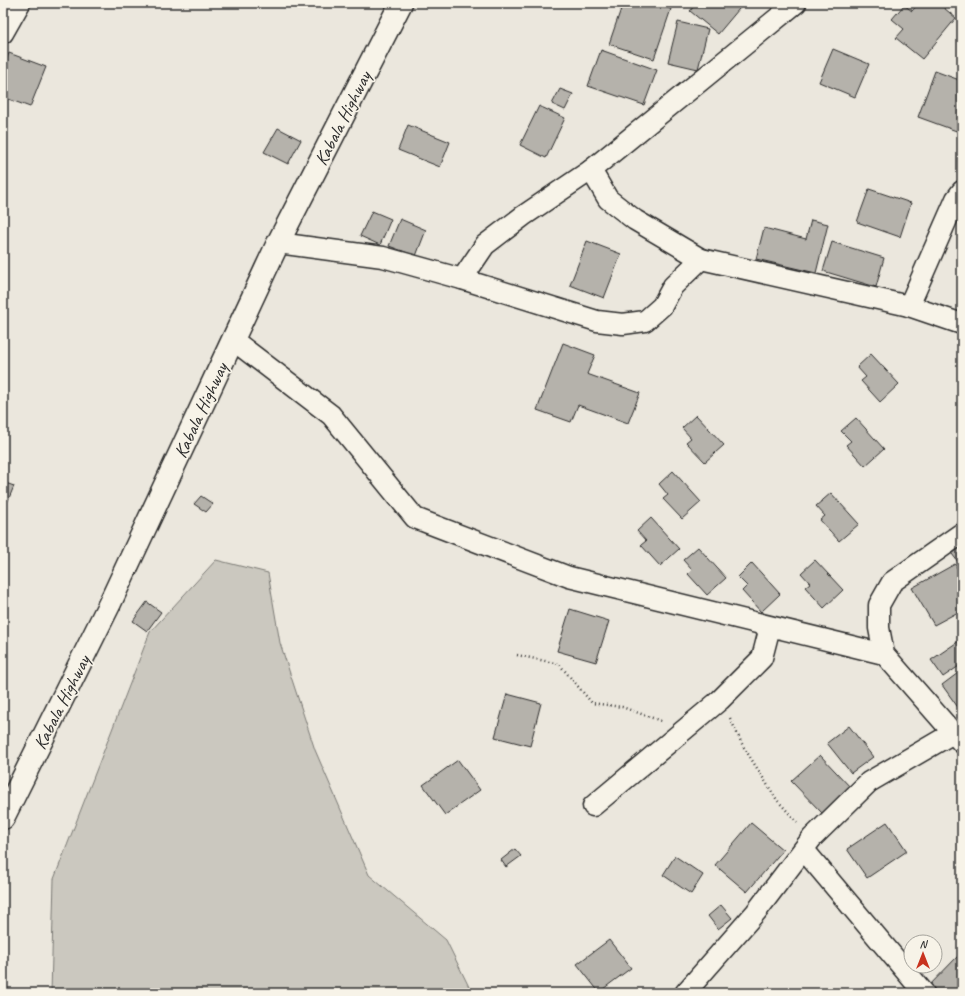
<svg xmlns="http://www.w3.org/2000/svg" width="965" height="996" font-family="Caveat,sans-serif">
  <rect width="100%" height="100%" fill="#ebe7dd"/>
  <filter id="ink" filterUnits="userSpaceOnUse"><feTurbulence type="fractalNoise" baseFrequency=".025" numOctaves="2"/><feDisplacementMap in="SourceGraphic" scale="8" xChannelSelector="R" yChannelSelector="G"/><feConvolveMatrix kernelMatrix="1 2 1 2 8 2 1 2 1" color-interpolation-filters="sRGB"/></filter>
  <g filter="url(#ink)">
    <path fill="#cbc8bf" stroke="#7b7a75" d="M216,560L268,573L280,643L315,750L369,875L446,940L472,993H51L54,879L150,632Z"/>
    <g fill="#b5b2ab" stroke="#2b2b2b">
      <path d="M623,3H654L671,9L654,59L609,44Z"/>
      <path d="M697,3H744L718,34L690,11Z"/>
      <path d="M919,3H938L956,18L922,59L896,38L904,29L892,19L904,5L912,11Z"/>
      <path d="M678,22L708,29L698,69L668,62Z"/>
      <path d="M833,49L869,64L855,97L819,82Z"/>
      <path d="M601,50L657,70L644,105L588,86Z"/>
      <path d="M9,53L46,67L30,107L3,97V68Z"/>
      <path d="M935,71L962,81V133L918,117Z"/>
      <path d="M560,89L573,94L565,110L552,104Z"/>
      <path d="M539,106L565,118L546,158L520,145Z"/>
      <path d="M408,125L450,142L440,167L398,150Z"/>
      <path d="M278,128L301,140L288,164L264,152Z"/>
      <path d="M869,189L911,203L900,237L857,222Z"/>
      <path d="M372,211L391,219L380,245L360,236Z"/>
      <path d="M400,219L426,230L416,256L389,246Z"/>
      <path d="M811,220L828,224L816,273L756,259L764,228L806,239Z"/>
      <path d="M587,241L621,254L604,298L570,285Z"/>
      <path d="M832,242L884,258L876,287L823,271Z"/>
      <path d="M563,343L595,355L587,374L640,393L628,423L578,405L571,422L537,410Z"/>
      <path d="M871,354L899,384L880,402L861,381L866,377L857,367Z"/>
      <path d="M696,415L724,445L705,462L686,442L691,438L682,428Z"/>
      <path d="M856,418L884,449L865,466L846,445L851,441L841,431Z"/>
      <path d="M673,471L701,502L682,519L663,499L668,495L659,484Z"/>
      <path d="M3,482L14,486L7,503L3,502Z"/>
      <path d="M831,493L859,524L839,541L820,520L825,516L816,506Z"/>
      <path d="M201,496L213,504L206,512L194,504Z"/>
      <path d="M651,518L679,549L660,566L641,545L646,541L637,531Z"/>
      <path d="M962,546V567L952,554Z"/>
      <path d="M698,547L726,578L707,595L688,574L692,570L683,560Z"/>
      <path d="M815,560L843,590L824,608L805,587L810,583L801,573Z"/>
      <path d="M752,563L780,594L761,612L742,591L747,586L738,577Z"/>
      <path d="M955,564L962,577V610L934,625L912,588Z"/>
      <path d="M147,602L161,612L147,631L133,621Z"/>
      <path d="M570,609L609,621L596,662L557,651Z"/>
      <path d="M959,641L962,645V664L943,677L931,660Z"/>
      <path d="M962,670V713L942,685Z"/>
      <path d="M507,694L541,703L530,746L495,737Z"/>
      <path d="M849,726L873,757L851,773L827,743Z"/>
      <path d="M820,755L851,788L823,814L791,781Z"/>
      <path d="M458,760L480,790L445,815L423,785Z"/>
      <path d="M887,822L907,851L867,878L847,849Z"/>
      <path d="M751,823L783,850L747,892L715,865Z"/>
      <path d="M515,849L521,856L506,867L501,860Z"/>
      <path d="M675,856L703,875L691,894L663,875Z"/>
      <path d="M721,905L732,918L718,929L708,916Z"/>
      <path d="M609,940L631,968L599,992L577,964Z"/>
      <path d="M959,955L962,958V993H927L924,991Z"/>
    </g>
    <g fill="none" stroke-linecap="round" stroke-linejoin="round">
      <g stroke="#2b2b2b" stroke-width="23">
        <g id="street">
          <path d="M3,33L20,3"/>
          <path d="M591,170L608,199L635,220L701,259L909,306L962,324"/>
          <path d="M278,243L383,257L462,279L597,321L623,324L645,321L662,306L673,286L701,259"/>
          <path d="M462,279L485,245L523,216L591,170L796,3"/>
          <path d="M909,306L956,199L962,191"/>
          <path d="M233,340L331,415L415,518L569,577L884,654"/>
          <path d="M962,533L892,582L879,605V628L884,654L962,743"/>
          <path d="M593,806L720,700L762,658L770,627"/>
          <path d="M804,850L924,993"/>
          <path d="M685,993L756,912L812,838L869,782L953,733"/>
        </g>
      </g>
      <g stroke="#2b2b2b" stroke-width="25">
        <path id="primary" d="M3,818L110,603L278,243L401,3"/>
      </g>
      <g stroke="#2b2b2b" stroke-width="2.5" stroke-dasharray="1 3" stroke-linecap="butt">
        <path d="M517,655L559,664L592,703L622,707L661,721"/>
        <path d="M730,718L743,746L777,800L797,822"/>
      </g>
      <use href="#street" stroke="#f7f3e8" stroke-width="20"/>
      <use href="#primary" stroke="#f7f3e8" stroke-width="22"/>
    </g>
  </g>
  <g text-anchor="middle" stroke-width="3.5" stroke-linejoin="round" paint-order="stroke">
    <g font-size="19" fill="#2b2b2b" stroke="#f7f3e8">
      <text transform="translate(342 118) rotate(-63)" y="7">Kabala Highway</text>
      <text transform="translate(200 410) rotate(-65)" y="7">Kabala Highway</text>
      <text transform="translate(61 702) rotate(-63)" y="7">Kabala Highway</text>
    </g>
  </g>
  <rect width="965" height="996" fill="none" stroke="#f7f3e8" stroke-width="16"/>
  <rect x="8" y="8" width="949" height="980" fill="none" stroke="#2b2b2b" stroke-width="1.5" filter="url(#ink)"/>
  <g transform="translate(923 954)"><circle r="19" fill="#f7f3e8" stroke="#a5a39c"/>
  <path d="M0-3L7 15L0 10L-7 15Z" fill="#c8321e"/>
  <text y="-6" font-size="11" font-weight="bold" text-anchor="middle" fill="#2b2b2b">N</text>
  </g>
</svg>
